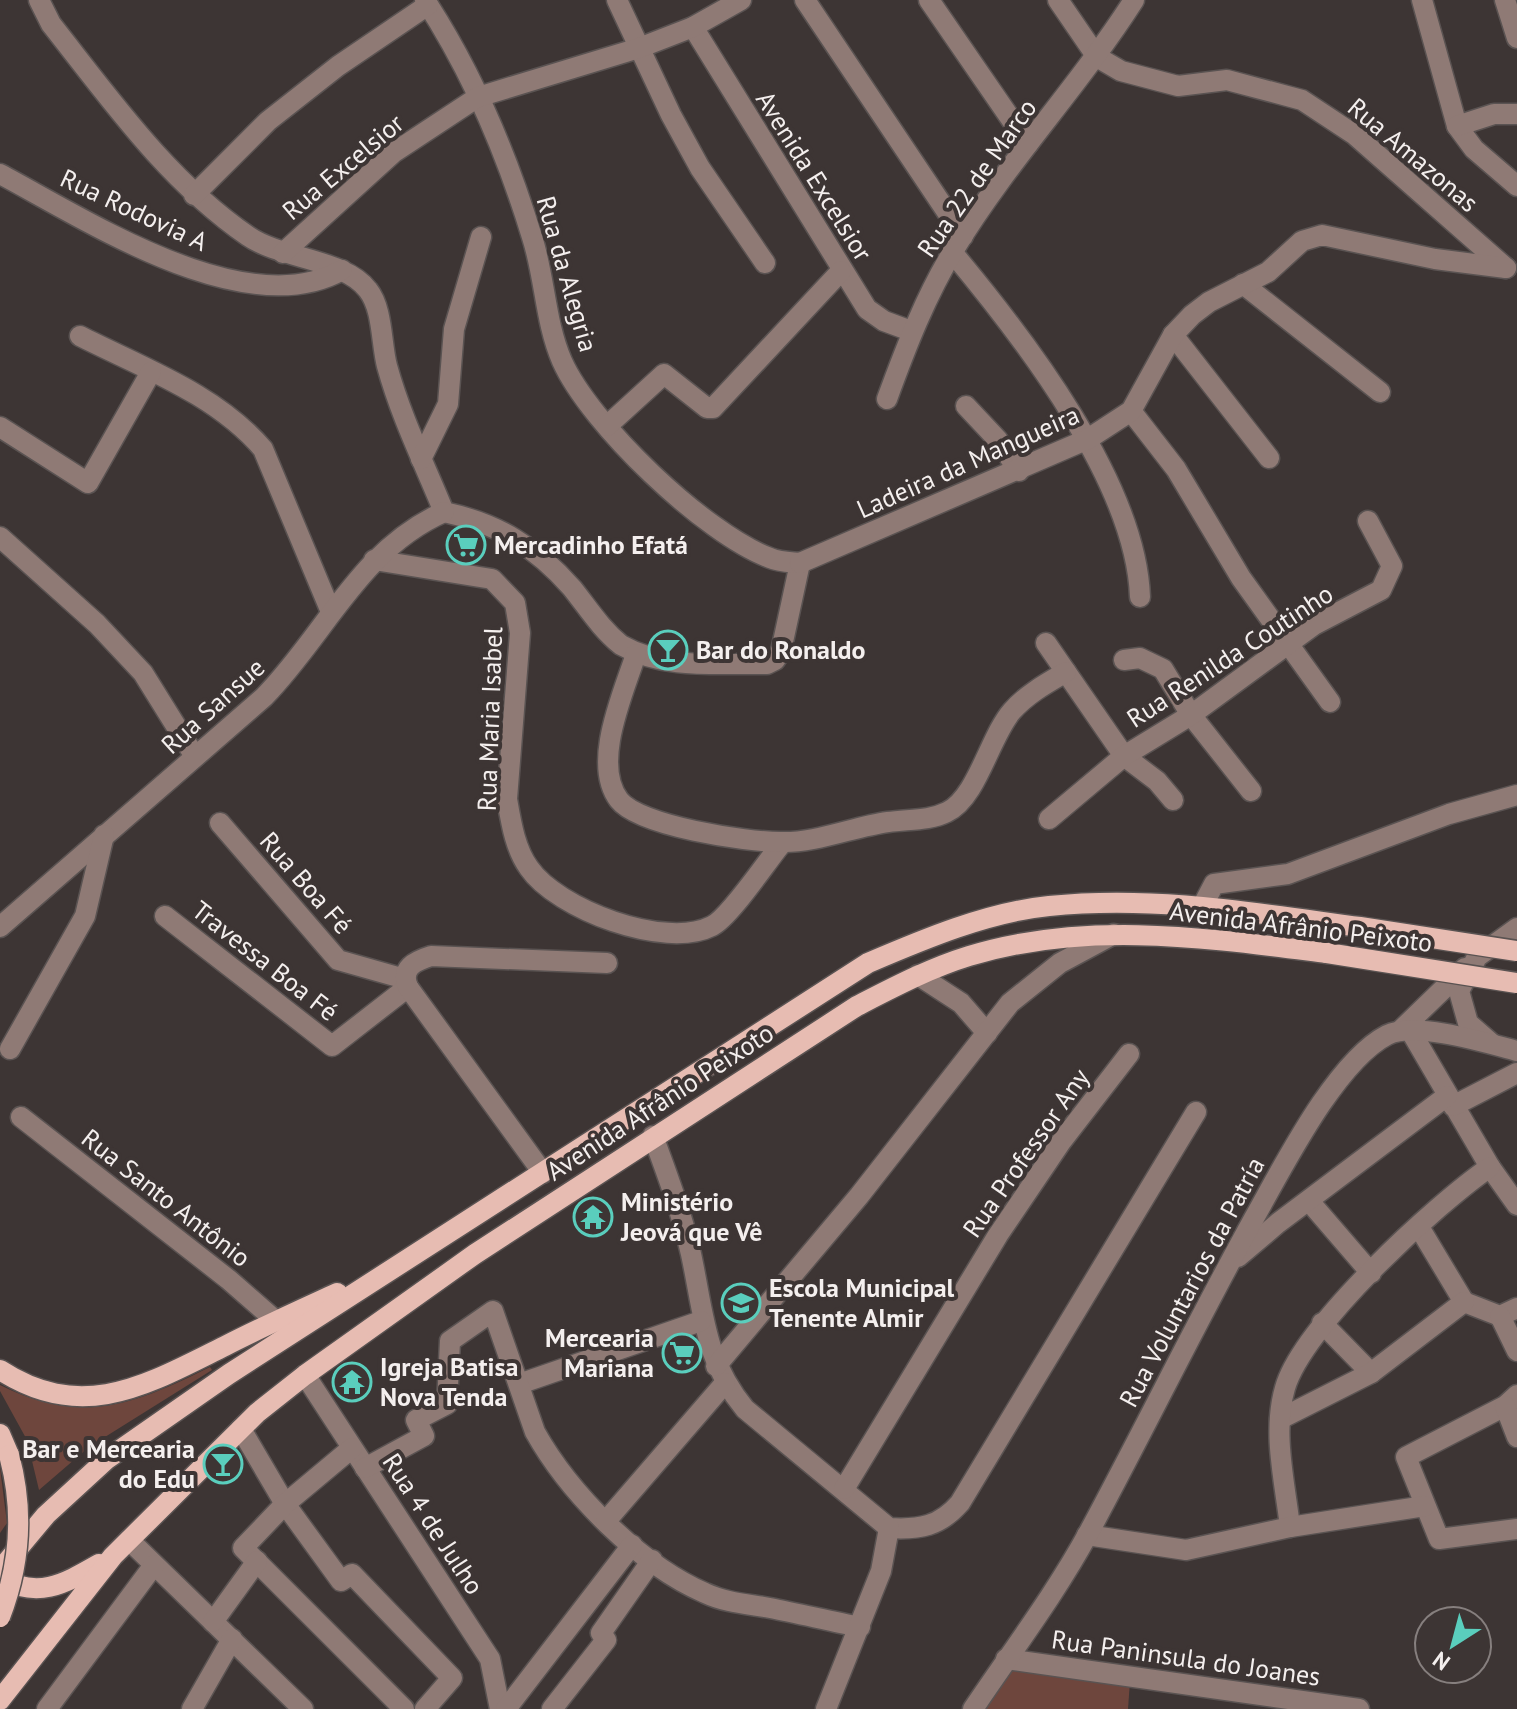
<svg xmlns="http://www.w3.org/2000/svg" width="1517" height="1709" font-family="'PT Sans',sans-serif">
  <rect width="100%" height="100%" fill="#3d3534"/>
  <g fill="#6e463d">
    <path d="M210,1367L212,1370L89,1447L39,1490L27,1440L0,1391V1385C82,1426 133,1405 210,1367Z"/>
    <path d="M0,1468L7,1523L0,1533Z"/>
    <path d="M1005,1670L1130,1681L1128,1709H980Z"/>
  </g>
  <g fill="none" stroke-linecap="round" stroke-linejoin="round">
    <g stroke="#5a5352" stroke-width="23">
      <g id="minor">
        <path d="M39,0L51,24C111,100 167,180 248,236C281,259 345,259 368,290C383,309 381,343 387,366C401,417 424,463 444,512C497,523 536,547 572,588C588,608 601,629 621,645C665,670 718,663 767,664L775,660L781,651L800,563"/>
        <path d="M425,0C472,72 507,155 532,237C545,277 545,322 562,361C590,424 705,534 770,558C779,562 790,562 800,563"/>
        <path d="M617,0L671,115L700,168L765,263"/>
        <path d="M805,0L963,236"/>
        <path d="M929,0L1028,144"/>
        <path d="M1058,0L1097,57L1121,71L1178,86L1227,80L1302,100L1355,135L1506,268"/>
        <path d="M1422,0L1457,126L1474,149L1517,186"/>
        <path d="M1505,0L1517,38"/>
        <path d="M693,27L867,309L884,321L911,331"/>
        <path d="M1457,126L1494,114H1517"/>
        <path d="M0,174C85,219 246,325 342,270"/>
        <path d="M194,195L268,121L338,66L428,5"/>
        <path d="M952,252C1024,338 1136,483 1140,597"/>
        <path d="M283,253L393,153L478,97L639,48L693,27L741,0"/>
        <path d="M1243,284L1380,392"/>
        <path d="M1173,335L1269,458"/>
        <path d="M80,336C143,368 216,394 263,449L331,612"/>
        <path d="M887,399C906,347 926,295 955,248C1008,161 1079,86 1134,0"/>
        <path d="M966,406L997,439L1019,471"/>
        <path d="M1131,411L1176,469L1241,578L1330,702"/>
        <path d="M607,426L664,374L707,408H713L841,271"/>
        <path d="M0,427L88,483L151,372"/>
        <path d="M421,459L448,404L454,329L481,237"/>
        <path d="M0,537L97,624L143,673L194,755"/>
        <path d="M374,560L492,579L515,603L520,633L507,799C511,822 515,849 529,868C557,909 665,950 712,926C730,917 767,861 782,843"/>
        <path d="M800,563L1088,439L1131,411L1173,335L1192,315L1209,302L1268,272L1302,241L1322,235L1435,259L1506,268"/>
        <path d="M1046,643L1124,756L1157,781L1173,800"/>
        <path d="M636,654C624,692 591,763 619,800C639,826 746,842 781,842C816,843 853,827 888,822C908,819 929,821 947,812C977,798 990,736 1012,711C1027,694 1047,683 1066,672"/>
        <path d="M1124,660L1140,658L1163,669L1191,715L1251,791"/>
        <path d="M1049,819L1124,756L1191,715L1314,625L1381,590L1392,566L1368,521"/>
        <path d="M220,823L338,960L405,979"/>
        <path d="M1203,905L1214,884L1288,874L1449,814L1517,795"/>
        <path d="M165,916L332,1046L408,987"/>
        <path d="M0,927L264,697C325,635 360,549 444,512"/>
        <path d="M918,975L961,1003L987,1033"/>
        <path d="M1402,1029L1465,968"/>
        <path d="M1410,1030L1490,1167L1517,1205"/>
        <path d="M1491,1043L1468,1023L1459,991L1477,957L1517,928"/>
        <path d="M10,1049L85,916L104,835"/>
        <path d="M1453,1106L1517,1073"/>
        <path d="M21,1117L228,1279L276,1321"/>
        <path d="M653,1136C667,1174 682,1214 691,1254C704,1314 704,1359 745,1409L889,1528C920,1530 940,1526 960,1503L1196,1112"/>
        <path d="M543,1173L408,987C400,968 415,961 431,956L607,963"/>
        <path d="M1309,1201L1371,1273"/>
        <path d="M1419,1227L1464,1302"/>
        <path d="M1238,1257L1278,1223L1447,1096"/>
        <path d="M1464,1302L1500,1316L1517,1308"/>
        <path d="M1500,1316L1517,1351"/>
        <path d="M1322,1323L1371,1373"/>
        <path d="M716,1366L859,1196L1010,1003L1060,963L1114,934"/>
        <path d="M305,1375L490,1659L500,1709"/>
        <path d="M519,1384L701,1321"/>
        <path d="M1517,1395L1505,1406L1406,1457L1439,1539L1517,1529"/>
        <path d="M1505,1406L1517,1437"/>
        <path d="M1280,1419L1371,1373L1464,1302"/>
        <path d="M241,1429L285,1504L341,1581L352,1574L452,1678L425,1709"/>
        <path d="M352,1448L285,1504L243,1548L404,1709"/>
        <path d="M365,1468L424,1436L416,1420L447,1404L450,1341L493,1311L535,1432C569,1493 640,1565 705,1593C726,1603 748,1604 770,1608C800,1614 830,1621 860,1627"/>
        <path d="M844,1489L998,1235L1061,1142L1129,1054"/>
        <path d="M606,1521L725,1383"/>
        <path d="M1290,1527C1285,1483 1272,1432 1285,1388C1302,1327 1436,1204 1490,1167"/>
        <path d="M1087,1535L1186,1550L1290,1527L1425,1506"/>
        <path d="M129,1540L303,1709"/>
        <path d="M213,1622L257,1561"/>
        <path d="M1006,1659L1359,1709"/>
        <path d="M47,1709L154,1565"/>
        <path d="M192,1709L232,1639"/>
        <path d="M506,1709L632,1545"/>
        <path d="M552,1709L606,1640L601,1633L652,1560"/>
        <path d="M826,1709L881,1571L889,1528"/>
        <path d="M973,1709C1012,1651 1056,1593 1089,1532C1145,1428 1196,1323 1253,1220C1282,1169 1335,1062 1387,1035C1415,1021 1487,1043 1517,1051"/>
      </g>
    </g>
    <g stroke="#5a5352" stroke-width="23">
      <g id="major">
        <path d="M0,1370C83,1424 148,1384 225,1346C262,1327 300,1310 337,1293"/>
        <path d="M0,1434L9,1455"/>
        <path d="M0,1570L46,1515L107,1459L229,1374L868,963C924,939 988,912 1049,906C1154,895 1256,913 1360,927"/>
        <path d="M0,1577C37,1600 64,1584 99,1564"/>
        <path d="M0,1700L113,1556L257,1413L305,1375L475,1254L857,1006C894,987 930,968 969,956C1087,920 1207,938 1327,953"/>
      </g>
    </g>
    <use href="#minor" stroke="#8f7a75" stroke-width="20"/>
    <use href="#major" stroke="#e7bcb2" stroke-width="20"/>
    <g stroke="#5a5352" stroke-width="23" stroke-linecap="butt">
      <g id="major-bridge">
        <path d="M1360,927L1517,951"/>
        <path d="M1327,953L1517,983"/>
        <path d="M0,1617C20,1565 24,1510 9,1455"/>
      </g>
    </g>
    <use href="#major-bridge" stroke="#e7bcb2" stroke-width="20"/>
  </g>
  <defs>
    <g id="supermarket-ring" transform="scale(2)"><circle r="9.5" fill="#3d3534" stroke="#5acebd" stroke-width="1.5"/><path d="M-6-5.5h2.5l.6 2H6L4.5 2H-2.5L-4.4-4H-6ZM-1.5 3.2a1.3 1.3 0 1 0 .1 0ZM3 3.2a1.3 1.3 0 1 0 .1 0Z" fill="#5acebd"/></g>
    <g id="bar-ring" transform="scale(2)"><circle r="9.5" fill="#3d3534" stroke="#5acebd" stroke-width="1.5"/><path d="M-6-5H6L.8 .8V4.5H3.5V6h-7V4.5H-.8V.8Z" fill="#5acebd"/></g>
    <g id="temple-ring" transform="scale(2)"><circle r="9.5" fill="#3d3534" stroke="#5acebd" stroke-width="1.5"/><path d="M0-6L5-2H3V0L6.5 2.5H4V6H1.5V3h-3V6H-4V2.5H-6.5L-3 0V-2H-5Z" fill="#5acebd"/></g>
    <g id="school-ring" transform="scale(2)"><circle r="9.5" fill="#3d3534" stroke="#5acebd" stroke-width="1.5"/><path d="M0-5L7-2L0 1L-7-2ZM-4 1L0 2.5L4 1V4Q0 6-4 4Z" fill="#5acebd"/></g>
  </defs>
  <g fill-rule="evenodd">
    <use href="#supermarket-ring" x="466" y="545"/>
    <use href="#bar-ring" x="668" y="650"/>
    <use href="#temple-ring" x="593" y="1217"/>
    <use href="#school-ring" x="741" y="1303"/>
    <use href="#supermarket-ring" x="682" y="1353"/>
    <use href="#temple-ring" x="352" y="1382"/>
    <use href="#bar-ring" x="223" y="1464"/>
  </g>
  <g text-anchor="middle" stroke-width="8" stroke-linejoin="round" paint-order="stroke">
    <g font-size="26" fill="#f4efee" stroke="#3d3534">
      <text transform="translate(1413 155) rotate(40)" y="9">Rua Amazonas</text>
      <text transform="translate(343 167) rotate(-40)" y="9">Rua Excelsior</text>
      <text transform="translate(814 176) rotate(58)" y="9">Avenida Excelsior</text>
      <text transform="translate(977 178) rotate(-55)" y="9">Rua 22 de Marco</text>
      <text transform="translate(134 210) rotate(25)" y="9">Rua Rodovia A</text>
      <text transform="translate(567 274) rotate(74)" y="9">Rua da Alegria</text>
      <text transform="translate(968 462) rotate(-24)" y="9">Ladeira da Mangueira</text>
      <text transform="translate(1230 656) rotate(-33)" y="9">Rua Renilda Coutinho</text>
      <text transform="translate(213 706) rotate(-42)" y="9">Rua Sansue</text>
      <text transform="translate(490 719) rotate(-88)" y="9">Rua Maria Isabel</text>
      <text transform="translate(306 883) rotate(49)" y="9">Rua Boa Fé</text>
      <text transform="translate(1301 927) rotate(7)" y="9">Avenida Afrânio Peixoto</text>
      <text transform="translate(265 961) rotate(38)" y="9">Travessa Boa Fé</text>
      <text transform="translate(660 1102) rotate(-33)" y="9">Avenida Afrânio Peixoto</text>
      <text transform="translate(1026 1153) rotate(-55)" y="9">Rua Professor Any</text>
      <text transform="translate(166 1198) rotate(38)" y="9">Rua Santo Antônio</text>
      <text transform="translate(1192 1282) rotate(-62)" y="9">Rua Voluntarios da Patría</text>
      <text transform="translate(433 1524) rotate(57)" y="9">Rua 4 de Julho</text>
      <text transform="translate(1186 1658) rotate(8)" y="9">Rua Paninsula do Joanes</text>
    </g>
    <g font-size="26" font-weight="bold" fill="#f4efee" stroke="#3d3534" text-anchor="start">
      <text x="494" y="554">Mercadinho Efatá</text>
      <text x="696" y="659">Bar do Ronaldo</text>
      <text x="621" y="1211">Ministério<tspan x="621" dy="30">Jeová que Vê</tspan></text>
      <text x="769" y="1297">Escola Municipal<tspan x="769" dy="30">Tenente Almir</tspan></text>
      <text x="654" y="1347" text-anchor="end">Mercearia<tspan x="654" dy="30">Mariana</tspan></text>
      <text x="380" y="1376">Igreja Batisa<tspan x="380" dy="30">Nova Tenda</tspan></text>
      <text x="195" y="1458" text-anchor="end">Bar e Mercearia<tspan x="195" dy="30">do Edu</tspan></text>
    </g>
  </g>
  <g transform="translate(1453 1645) rotate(216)"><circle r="38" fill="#3d3534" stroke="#867f7e" stroke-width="2"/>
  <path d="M0-6L14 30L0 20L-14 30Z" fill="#5acebd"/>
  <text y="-12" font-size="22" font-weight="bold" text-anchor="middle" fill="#f4efee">N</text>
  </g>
</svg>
